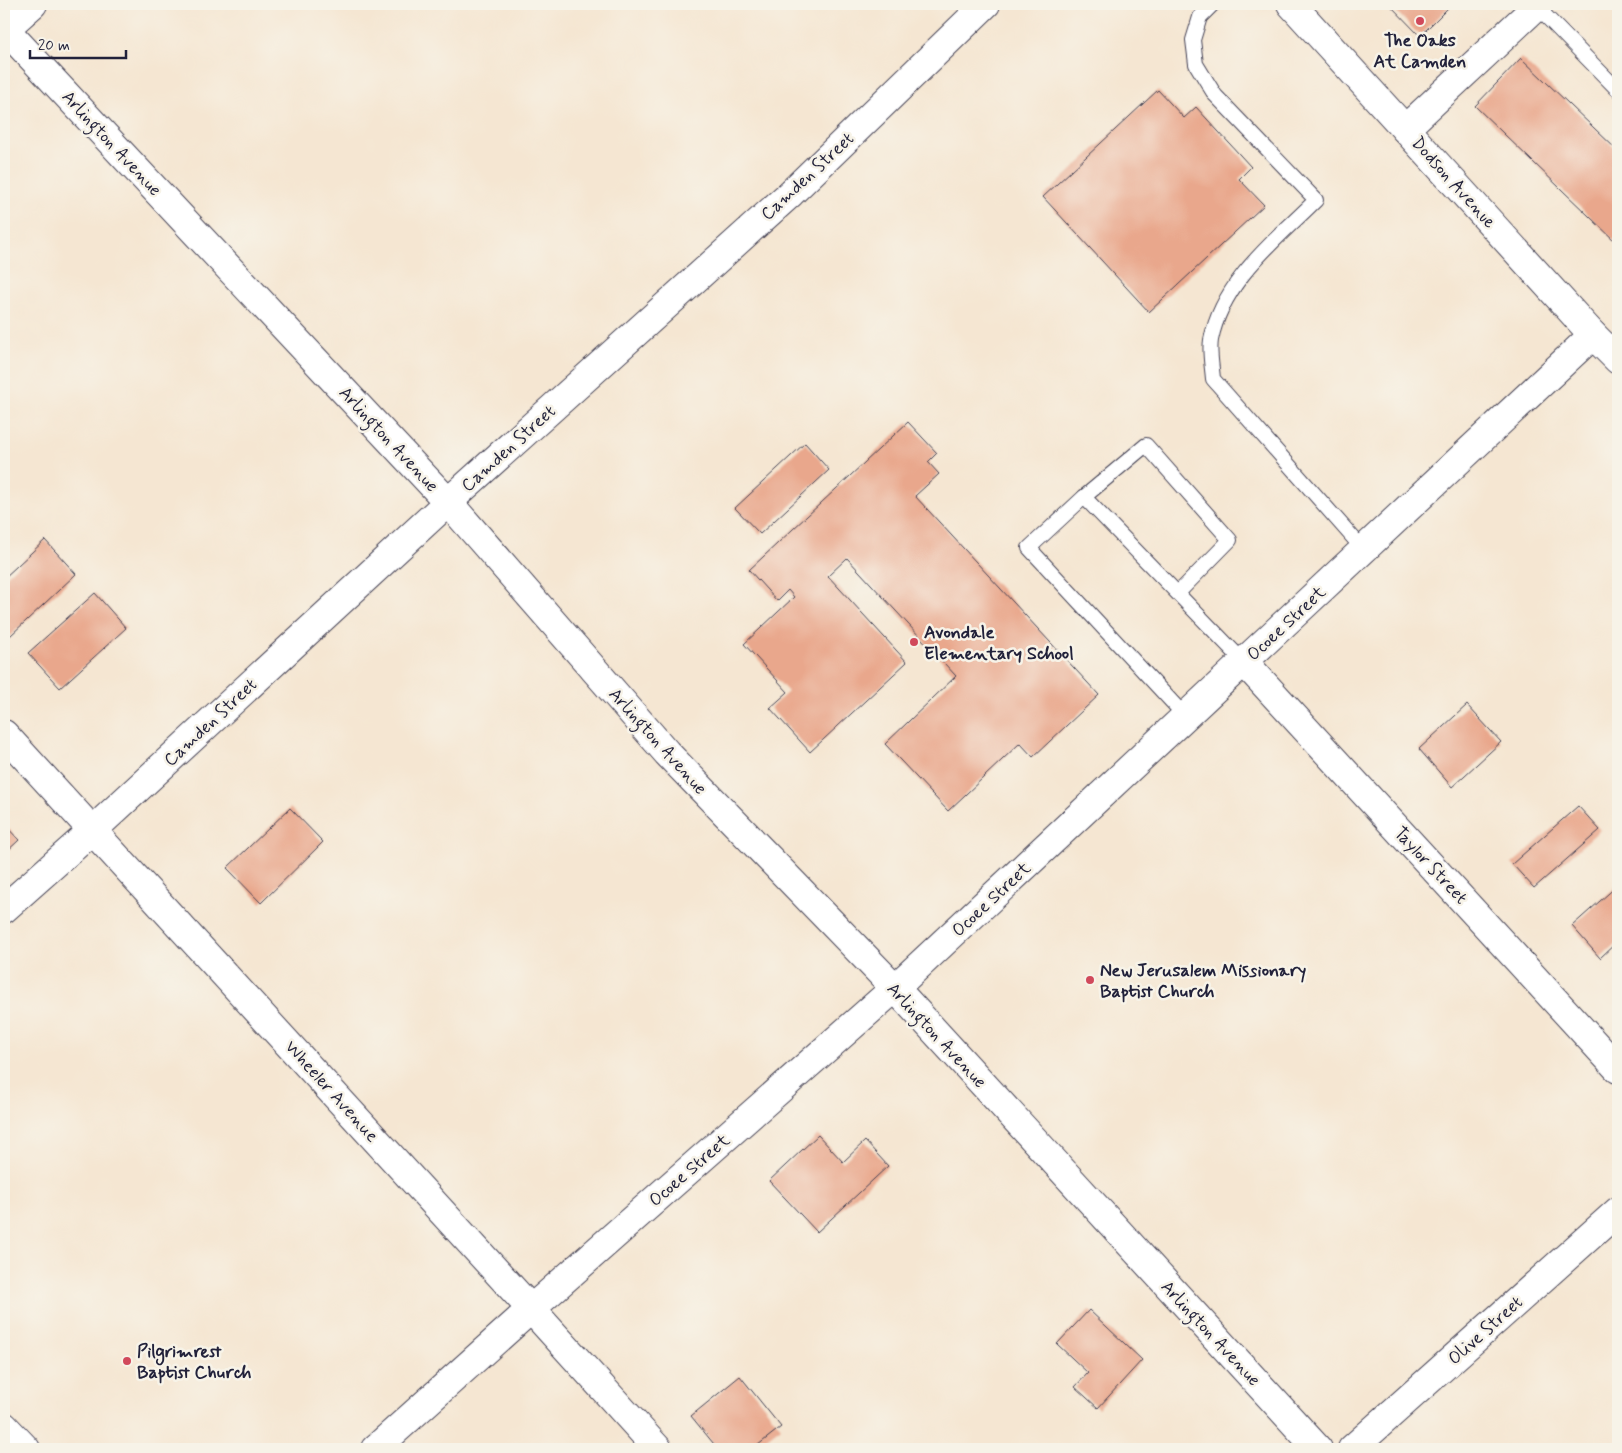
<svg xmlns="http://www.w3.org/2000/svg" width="1622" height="1453" font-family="Mynerve,sans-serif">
  <rect width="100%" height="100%" fill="#f7f3e8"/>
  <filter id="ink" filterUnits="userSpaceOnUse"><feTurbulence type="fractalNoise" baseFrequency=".02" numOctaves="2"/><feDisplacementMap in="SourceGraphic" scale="10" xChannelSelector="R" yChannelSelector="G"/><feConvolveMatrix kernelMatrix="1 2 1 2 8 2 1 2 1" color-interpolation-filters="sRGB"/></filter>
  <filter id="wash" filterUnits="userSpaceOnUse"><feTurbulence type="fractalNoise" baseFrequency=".0096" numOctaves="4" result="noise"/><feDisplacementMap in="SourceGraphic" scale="20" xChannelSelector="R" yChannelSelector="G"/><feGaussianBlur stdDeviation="1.12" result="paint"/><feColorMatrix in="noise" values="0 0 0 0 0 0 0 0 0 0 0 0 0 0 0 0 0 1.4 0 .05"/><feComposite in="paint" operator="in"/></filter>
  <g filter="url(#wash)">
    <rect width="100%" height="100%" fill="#f5e6d2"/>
    <g id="blocks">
      <g fill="#e9a78c">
        <path d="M1389,4H1447L1449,7L1420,36Z"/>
        <path d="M1521,58L1618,151V244L1475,106Z"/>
        <path d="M1158,90L1184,118L1196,107L1251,167L1239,179L1264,205L1149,312L1043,197Z"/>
        <path d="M908,422L937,453L928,462L939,474L915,496L1099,695L1033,757L1020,743L948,811L885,744L956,676L847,558L828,576L907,662L810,752L770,708L788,692L744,644L794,597L788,590L777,601L749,570Z"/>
        <path d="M805,443L829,470L760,534L735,508Z"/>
        <path d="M45,540L76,574L10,636L4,629V578Z"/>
        <path d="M95,593L126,628L60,688L28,653Z"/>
        <path d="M1467,705L1501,742L1452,787L1419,749Z"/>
        <path d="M1578,806L1600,830L1534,888L1512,864Z"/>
        <path d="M290,808L323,842L261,903L227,868Z"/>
        <path d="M4,824L19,840L4,854Z"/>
        <path d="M1618,885V941L1600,958L1572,926Z"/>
        <path d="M818,1135L843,1162L865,1141L888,1166L817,1232L769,1181Z"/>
        <path d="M1089,1310L1142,1360L1098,1408L1075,1387L1088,1373L1057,1344Z"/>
        <path d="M740,1376L781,1427L753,1449H718L691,1416Z"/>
      </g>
    </g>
  </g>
  <g filter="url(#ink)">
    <use href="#blocks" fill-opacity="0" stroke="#423f52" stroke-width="1"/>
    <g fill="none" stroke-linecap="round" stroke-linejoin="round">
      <g stroke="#423f52" stroke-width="16">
        <g id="service">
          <path d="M1213,4L1200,17L1193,40L1196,64L1215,95L1316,200C1275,241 1223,280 1211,340C1209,352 1212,366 1213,379L1364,550"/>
          <path d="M1534,4L1618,90"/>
          <path d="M1084,497L1146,445L1230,540L1178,593"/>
          <path d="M1186,717L1029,548L1084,497L1244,662"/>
        </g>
      </g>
      <g stroke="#423f52" stroke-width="30">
        <g id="minor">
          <path d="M4,28L448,502L667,753L895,988L1318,1449"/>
          <path d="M5,29L33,4"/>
          <path d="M1405,129L1539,4"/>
          <path d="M1244,662L1618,1069"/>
          <path d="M4,734L531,1309L658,1449"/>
          <path d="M4,909L93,830L448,502L791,193L986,4"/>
          <path d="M375,1449L531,1309L895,988L1593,335"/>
          <path d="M1352,1449L1618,1211"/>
        </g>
      </g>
      <g stroke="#423f52" stroke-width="30">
        <path id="tertiary" d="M4,1426L26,1449"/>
      </g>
      <g stroke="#423f52" stroke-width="30">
        <path id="secondary" d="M1291,4L1593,335L1618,360"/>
      </g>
      <use href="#service" stroke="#fff" stroke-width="14"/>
      <use href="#minor" stroke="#fff" stroke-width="28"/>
      <use href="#tertiary" stroke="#fff" stroke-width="28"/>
      <use href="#secondary" stroke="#fff" stroke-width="28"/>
    </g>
  </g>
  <g fill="#d1495b" stroke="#f7f3e8" stroke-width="2">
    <circle cx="1420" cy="21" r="5"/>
    <circle cx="914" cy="642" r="5"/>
    <circle cx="1090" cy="980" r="5"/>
    <circle cx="127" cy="1361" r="5"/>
  </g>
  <g text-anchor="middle" stroke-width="5" stroke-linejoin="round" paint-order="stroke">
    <g font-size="18" font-weight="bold" fill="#22223b" stroke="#f7f3e8" text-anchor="start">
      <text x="1420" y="46" text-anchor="middle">The Oaks<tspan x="1420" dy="21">At Camden</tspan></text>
      <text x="924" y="638">Avondale<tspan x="924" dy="21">Elementary School</tspan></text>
      <text x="1100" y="976">New Jerusalem Missionary<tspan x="1100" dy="21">Baptist Church</tspan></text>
      <text x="137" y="1357">Pilgrimrest<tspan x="137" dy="21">Baptist Church</tspan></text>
    </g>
    <g font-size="18" fill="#22223b" stroke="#f7f3e8">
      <text transform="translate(112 143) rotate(47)" y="6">Arlington Avenue</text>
      <text transform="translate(807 176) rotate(-43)" y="6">Camden Street</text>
      <text transform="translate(1454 182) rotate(48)" y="6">Dodson Avenue</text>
      <text transform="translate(389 439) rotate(47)" y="6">Arlington Avenue</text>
      <text transform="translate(508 448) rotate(-42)" y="6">Camden Street</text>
      <text transform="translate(1286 623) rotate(-43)" y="6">Ocoee Street</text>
      <text transform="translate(210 722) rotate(-43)" y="6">Camden Street</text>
      <text transform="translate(658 741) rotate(48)" y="6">Arlington Avenue</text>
      <text transform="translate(1431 865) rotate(47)" y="6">Taylor Street</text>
      <text transform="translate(991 899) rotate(-43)" y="6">Ocoee Street</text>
      <text transform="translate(937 1035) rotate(47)" y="6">Arlington Avenue</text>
      <text transform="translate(332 1091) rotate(48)" y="6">Wheeler Avenue</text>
      <text transform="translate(689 1170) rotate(-41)" y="6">Ocoee Street</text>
      <text transform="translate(1485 1330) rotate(-42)" y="6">Olive Street</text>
      <text transform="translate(1211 1333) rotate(47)" y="6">Arlington Avenue</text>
    </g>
  </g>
  <rect width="1622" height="1453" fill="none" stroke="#f7f3e8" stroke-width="20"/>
  <path d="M30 50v8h96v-8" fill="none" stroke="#22223b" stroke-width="2.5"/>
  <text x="38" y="50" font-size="15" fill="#22223b" stroke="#f7f3e8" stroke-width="4" paint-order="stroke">20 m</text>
</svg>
